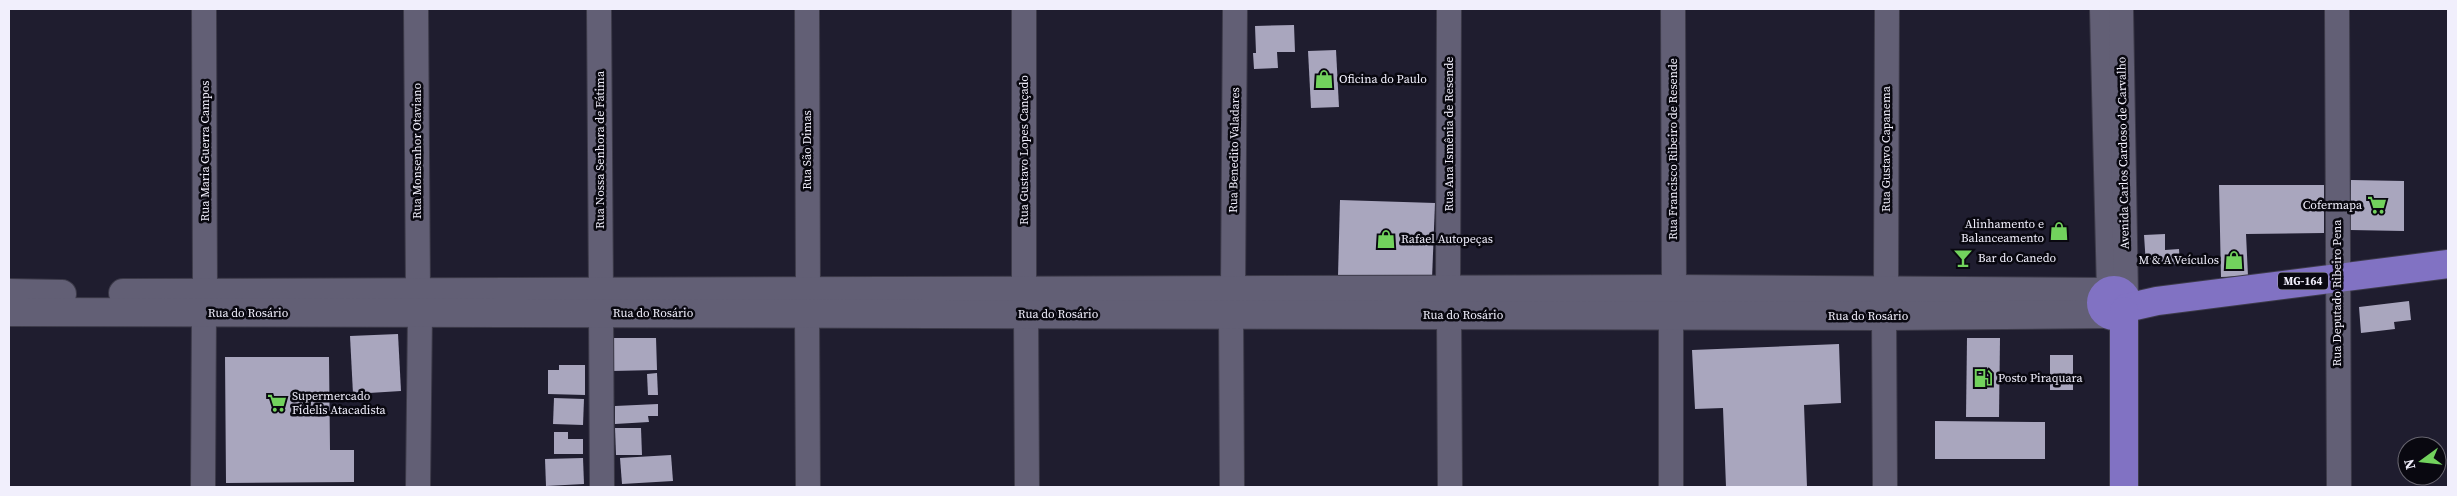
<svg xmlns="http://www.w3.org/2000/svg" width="2457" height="496" font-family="'Source Serif 4',serif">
  <rect width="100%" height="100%" fill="#1f1d2f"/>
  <g fill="#a9a6be">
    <path d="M1294,25L1295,52H1277L1278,68L1254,69L1253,53H1256L1255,26Z"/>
    <path d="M1336,50L1339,107L1311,108L1308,51Z"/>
    <path d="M2351,180L2404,181V231L2350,230Z"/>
    <path d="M2219,185H2324V233L2246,234L2248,276L2221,277Z"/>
    <path d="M1340,200L1435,203L1432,279L1338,276Z"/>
    <path d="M2165,234V250L2179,249L2180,264L2146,265L2144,235Z"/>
    <path d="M2409,301L2411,320L2394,322L2395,329L2361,333L2359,307Z"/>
    <path d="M398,334L401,391L353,394L350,336Z"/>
    <path d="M612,338H656L657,370L612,371Z"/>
    <path d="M1967,338H2000L1999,417H1966Z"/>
    <path d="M1839,344L1841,403L1804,405L1807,487H1726L1723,408L1695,409L1692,350Z"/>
    <rect x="2050" y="355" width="23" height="35"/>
    <path d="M225,357H329L330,450H354V482L226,483Z"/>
    <path d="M559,365H585V395L548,394V370H559Z"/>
    <path d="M657,373L658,395H648L647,374Z"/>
    <path d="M554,398L584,399L583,425L553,424Z"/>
    <path d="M658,404V416H648L649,422L615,424V406Z"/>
    <path d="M1935,421L2045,422V459H1935Z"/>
    <path d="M615,428H641L642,455H616Z"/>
    <path d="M554,432H568V439H583V454H554Z"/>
    <path d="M671,455L673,481L622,484L620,458Z"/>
    <path d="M583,458L584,484L546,486L545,459Z"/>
  </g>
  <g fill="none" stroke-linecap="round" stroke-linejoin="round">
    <g stroke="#3c3a49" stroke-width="26">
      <g id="minor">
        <path d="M204,9L205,293"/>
        <path d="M416,9L418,293"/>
        <path d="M599,9L601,292"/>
        <path d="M807,9L808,292"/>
        <path d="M1673,9L1674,289"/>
        <path d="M2102,9L2109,291"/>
        <path d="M2121,9L2126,298"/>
        <path d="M2337,9L2339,487"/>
        <path d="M1233,290L1235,9"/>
        <path d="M1448,290L1449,9"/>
        <path d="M1886,290L1887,9"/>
        <path d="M1024,291V9"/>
        <path d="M601,313L602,487"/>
        <path d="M807,314L808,487"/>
        <path d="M1026,314L1027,487"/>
        <path d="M1231,314L1232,487"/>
        <path d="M1449,315L1450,487"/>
        <path d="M1671,315V487"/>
        <path d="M1884,316L1885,487"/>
        <path d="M203,487L204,313"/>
        <path d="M418,487L420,313"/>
      </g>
    </g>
    <g stroke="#3c3a49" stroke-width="30">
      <g id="secondary">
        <path d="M9,293L62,294"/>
        <path d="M123,293L1674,289L2105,292"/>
        <path d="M9,312L1884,316L2106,314"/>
      </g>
    </g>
    <g stroke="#3c3a49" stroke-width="30">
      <g id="primary">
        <circle cx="2114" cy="303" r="13"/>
        <path d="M2126,308L2157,301L2448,264"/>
        <path d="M2124,311V487"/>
      </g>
    </g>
    <use href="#minor" stroke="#625f75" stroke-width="24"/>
    <use href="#secondary" stroke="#625f75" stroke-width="28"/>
    <use href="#primary" stroke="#8172c3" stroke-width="28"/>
  </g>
  <defs>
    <g id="shop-bare" transform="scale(1.5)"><path d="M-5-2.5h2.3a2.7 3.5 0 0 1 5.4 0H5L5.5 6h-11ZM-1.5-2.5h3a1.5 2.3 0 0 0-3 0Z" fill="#72d25d" stroke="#090810" stroke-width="2.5" paint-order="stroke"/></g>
    <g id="supermarket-bare" transform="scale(1.5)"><path d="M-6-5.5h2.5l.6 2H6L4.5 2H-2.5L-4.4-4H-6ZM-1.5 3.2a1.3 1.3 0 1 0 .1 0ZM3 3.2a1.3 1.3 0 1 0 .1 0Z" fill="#72d25d" stroke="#090810" stroke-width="2.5" paint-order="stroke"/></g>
    <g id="bar-bare" transform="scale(1.5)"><path d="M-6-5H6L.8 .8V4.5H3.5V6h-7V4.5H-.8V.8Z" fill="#72d25d" stroke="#090810" stroke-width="2.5" paint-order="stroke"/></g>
    <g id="fuel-bare" transform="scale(1.5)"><path d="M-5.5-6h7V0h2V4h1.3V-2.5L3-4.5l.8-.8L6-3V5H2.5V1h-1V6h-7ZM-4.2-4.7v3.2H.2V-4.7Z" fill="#72d25d" stroke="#090810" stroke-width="2.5" paint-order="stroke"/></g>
  </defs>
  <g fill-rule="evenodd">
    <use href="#shop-bare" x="1324" y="79"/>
    <use href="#supermarket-bare" x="2377" y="205"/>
    <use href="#shop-bare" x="2059" y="231"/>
    <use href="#shop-bare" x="1386" y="239"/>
    <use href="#bar-bare" x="1963" y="258"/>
    <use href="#shop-bare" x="2234" y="260"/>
    <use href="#fuel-bare" x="1983" y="378"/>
    <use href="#supermarket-bare" x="277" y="403"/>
  </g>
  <g text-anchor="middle" stroke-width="5" stroke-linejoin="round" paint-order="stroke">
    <rect fill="#090810" stroke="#abaab5" stroke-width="1" x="2278" y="272.5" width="50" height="17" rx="4"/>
    <g font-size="11" font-weight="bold" fill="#f1effc">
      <text x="2303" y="285">MG-164</text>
    </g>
    <g font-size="12" fill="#f1effc" stroke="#090810" text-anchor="start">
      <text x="1339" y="83">Oficina do Paulo</text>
      <text x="2362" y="209" text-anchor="end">Cofermapa</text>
      <text x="2044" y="228" text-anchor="end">Alinhamento e<tspan x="2044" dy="14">Balanceamento</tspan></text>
      <text x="1401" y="243">Rafael Autopeças</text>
      <text x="1978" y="262">Bar do Canedo</text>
      <text x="2219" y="264" text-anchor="end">M &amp; A Veículos</text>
      <text x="1998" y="382">Posto Piraquara</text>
      <text x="292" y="400">Supermercado<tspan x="292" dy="14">Fidelis Atacadista</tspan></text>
    </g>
    <g font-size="12" fill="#f1effc" stroke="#090810">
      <text transform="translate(1449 134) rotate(-90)" y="4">Rua Ana Ismênia de Resende</text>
      <text transform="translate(1673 149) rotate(-90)" y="4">Rua Francisco Ribeiro de Resende</text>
      <text transform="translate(1886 149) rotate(-90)" y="4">Rua Gustavo Capanema</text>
      <text transform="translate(600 150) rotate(-90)" y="4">Rua Nossa Senhora de Fátima</text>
      <text transform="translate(807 150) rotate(-90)" y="4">Rua São Dimas</text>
      <text transform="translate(1024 150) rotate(-90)" y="4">Rua Gustavo Lopes Cançado</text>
      <text transform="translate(1234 150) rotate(-89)" y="4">Rua Benedito Valadares</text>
      <text transform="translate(205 151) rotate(-90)" y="4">Rua Maria Guerra Campos</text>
      <text transform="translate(417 151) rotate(-90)" y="4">Rua Monsenhor Otaviano</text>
      <text transform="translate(2123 153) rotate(-91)" y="4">Avenida Carlos Cardoso de Carvalho</text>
      <text transform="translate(2337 293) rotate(-90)" y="4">Rua Deputado Ribeiro Pena</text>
      <text x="248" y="317">Rua do Rosário</text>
      <text x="653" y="317">Rua do Rosário</text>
      <text x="1058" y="318">Rua do Rosário</text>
      <text x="1463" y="319">Rua do Rosário</text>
      <text x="1868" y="320">Rua do Rosário</text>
    </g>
  </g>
  <rect width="2457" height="496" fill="none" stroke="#f1effc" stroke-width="20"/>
  <g transform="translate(2422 461) rotate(255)"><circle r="24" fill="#090810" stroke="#66646e"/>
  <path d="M0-4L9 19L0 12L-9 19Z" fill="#72d25d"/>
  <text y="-8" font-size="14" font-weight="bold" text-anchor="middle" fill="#f1effc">N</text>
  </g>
</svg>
